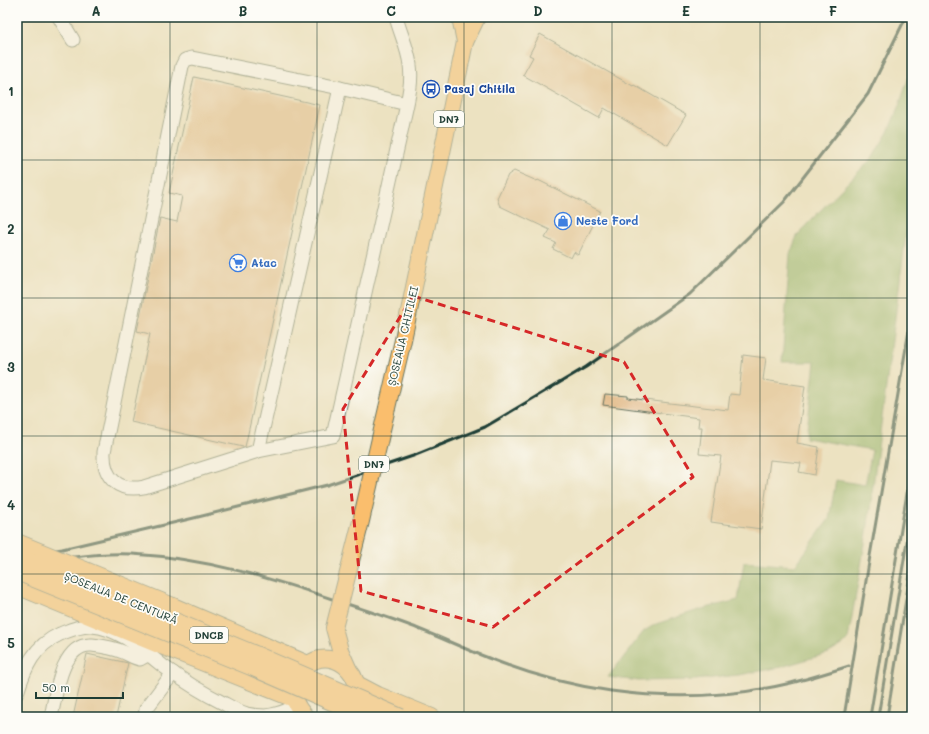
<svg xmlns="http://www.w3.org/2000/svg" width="929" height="734" font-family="Mali,sans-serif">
  <rect width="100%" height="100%" fill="#fdfcf7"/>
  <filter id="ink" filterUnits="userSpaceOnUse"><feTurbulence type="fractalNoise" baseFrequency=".025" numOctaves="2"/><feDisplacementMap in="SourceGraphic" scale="8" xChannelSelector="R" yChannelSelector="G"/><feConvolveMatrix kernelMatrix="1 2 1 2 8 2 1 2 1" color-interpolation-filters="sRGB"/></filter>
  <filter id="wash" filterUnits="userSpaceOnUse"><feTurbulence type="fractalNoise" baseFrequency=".012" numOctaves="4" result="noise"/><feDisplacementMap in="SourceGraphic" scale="16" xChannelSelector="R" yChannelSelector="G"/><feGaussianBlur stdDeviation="0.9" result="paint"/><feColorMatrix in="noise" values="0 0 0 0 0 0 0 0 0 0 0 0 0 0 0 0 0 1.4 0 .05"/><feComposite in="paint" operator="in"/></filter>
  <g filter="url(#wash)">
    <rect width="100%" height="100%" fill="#ece2c1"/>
    <path fill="#8cb267" stroke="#56784e" d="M912,67V189L867,532L848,639L844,644L829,653L781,667L739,675L695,680L638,681L608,677L644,631L656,624L702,609L738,600L744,562L795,566L829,519L836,480L865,485L872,450L806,438L815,362H782L790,254L797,236L808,223L873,157L888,132L899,106Z"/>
    <g id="blocks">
      <g fill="#e1b885">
        <path d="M540,34L633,86L634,85L686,115L668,145L604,108L599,118L523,75L533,57L529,55Z"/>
        <path d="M194,77L320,105L245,447H243L131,422L150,334L137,331L160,218L177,222L182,196L169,193Z"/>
        <path d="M514,171L537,181L538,180L600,211L578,255L574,252L571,258L553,249L556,243L545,238L550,230L500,206L499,204L497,198L508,175Z"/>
        <path d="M743,355L766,358L763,380L805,386L797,443L819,447L815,475L799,472L801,463L770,460L761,529L711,522L721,456L699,454L702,427H698L699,418L603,405L605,394L628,396V398L728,410L730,394L739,395Z"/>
        <path d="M87,654L128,663L116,717H73Z"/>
      </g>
    </g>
  </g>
  <g filter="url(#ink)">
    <use href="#blocks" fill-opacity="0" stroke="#677765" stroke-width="1"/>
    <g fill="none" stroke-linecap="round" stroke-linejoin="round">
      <g stroke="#677765" stroke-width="15">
        <g id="minor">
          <path d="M59,17L73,40"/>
          <path d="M396,17C400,33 408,48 410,65C413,85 406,107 402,127L333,436L258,451L144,487C119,492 103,479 104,452L182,66L185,60L192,58L340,88L407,104"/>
          <path d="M258,451L340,88"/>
          <path d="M17,693C25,667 34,646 60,634C70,630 81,625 92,626C119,628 143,650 163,666C182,680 203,693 225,704C232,708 239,712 247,714C252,715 259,716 265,716C277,715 286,711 297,706"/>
          <path d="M51,717C56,695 61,643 92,645C101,646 114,648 123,652C129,654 133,658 140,659L149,654"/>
          <path d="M145,717L146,709L173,673"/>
        </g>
      </g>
      <g stroke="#677765" stroke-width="18">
        <g id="major">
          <path d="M460,17L465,42"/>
          <path d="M387,408L403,340L465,42L477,17"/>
          <path d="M17,586L159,645L294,699"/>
          <path d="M173,606L308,664"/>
          <path d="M334,628L340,650L348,668"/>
          <path d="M357,684L378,695L432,717"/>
          <path d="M306,717C297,708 291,697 294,684C296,677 300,671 306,666C336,641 378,685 345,717"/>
        </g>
      </g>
      <use href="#minor" stroke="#fff" stroke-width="13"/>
      <use href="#major" stroke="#fabe6d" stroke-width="16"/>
      <g stroke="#1f3d34" stroke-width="3">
        <path d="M17,557L62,549L194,518L327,485L413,456L485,427L586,367L690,294L784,202L868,94L906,17"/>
        <path d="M17,567C54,559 94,552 132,554C204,558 271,578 338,601C362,609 387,617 411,626C438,636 464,649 491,659C529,674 570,685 611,691C670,699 733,697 791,683C811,678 830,672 849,666"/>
        <path d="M844,717L870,556L912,313"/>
        <path d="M870,717L912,463"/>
        <path d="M878,717L912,511"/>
        <path d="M887,717L912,562"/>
      </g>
      <g stroke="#677765" stroke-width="18" stroke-linecap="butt">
        <g id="major-bridge">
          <path d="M17,542L173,606"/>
          <path d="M17,556L255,654L401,717"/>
          <path d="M17,572L251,667L366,717"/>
          <path d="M334,628L361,521L387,408"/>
        </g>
      </g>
      <use href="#major-bridge" stroke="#fabe6d" stroke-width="16"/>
    </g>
  </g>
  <path d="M0 0H929V734H0ZM413,296L624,362L693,477L493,627L361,591L343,409Z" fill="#ece2c1" fill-opacity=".55" fill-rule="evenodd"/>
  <path fill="none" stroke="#d62828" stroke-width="3" stroke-dasharray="8 5" stroke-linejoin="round" d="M413,296L624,362L693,477L493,627L361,591L343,409Z"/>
  <path fill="none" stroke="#1f3d34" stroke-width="1" stroke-opacity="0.55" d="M170,17V717M317,17V717M464,17V717M612,17V717M760,17V717M17,160H912M17,298H912M17,436H912M17,574H912"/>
  <defs>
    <g id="bus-ring" transform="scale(0.9)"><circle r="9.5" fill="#fdfcf7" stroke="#1a4fb4" stroke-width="1.5"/><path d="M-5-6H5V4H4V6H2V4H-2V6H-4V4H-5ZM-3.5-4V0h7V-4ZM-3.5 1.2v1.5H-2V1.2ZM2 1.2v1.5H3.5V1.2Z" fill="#1a4fb4"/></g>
    <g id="shop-ring" transform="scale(0.9)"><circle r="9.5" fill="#fdfcf7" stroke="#3f7fe0" stroke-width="1.5"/><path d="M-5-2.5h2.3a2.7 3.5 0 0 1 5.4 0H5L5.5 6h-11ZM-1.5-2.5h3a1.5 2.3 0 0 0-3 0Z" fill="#3f7fe0"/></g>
    <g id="supermarket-ring" transform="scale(0.9)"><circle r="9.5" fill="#fdfcf7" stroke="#3f7fe0" stroke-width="1.5"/><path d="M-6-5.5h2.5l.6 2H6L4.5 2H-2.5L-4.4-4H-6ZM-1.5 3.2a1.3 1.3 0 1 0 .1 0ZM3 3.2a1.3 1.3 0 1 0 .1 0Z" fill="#3f7fe0"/></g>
  </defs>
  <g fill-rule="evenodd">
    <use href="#bus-ring" x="431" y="89"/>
    <use href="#shop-ring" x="563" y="221"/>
    <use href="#supermarket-ring" x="238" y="263"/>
  </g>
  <g text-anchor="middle" stroke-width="3.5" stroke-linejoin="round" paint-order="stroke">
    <g fill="#fdfcf7" stroke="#62766e" stroke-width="1">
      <rect x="434" y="111" width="30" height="16" rx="3"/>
      <rect x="359" y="456" width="30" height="16" rx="3"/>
      <rect x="190" y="627" width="38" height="16" rx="3"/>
    </g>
    <g font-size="10" font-weight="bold" fill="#1f3d34">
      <text x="449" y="123">DN7</text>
      <text x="374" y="468">DN7</text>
      <text x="209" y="639">DNCB</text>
    </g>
    <g font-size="11" font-weight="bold" fill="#164399" stroke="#fdfcf7" text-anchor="start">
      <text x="444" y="93">Pasaj Chitila</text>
    </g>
    <g font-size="11" font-weight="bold" fill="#366cbe" stroke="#fdfcf7" text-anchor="start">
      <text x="576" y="225">Neste Ford</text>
      <text x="251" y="267">Atac</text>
    </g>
    <g font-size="11" fill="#1f3d34" stroke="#fdfcf7">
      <text transform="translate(403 336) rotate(-77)" y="4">ȘOSEAUA CHITILEI</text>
      <text transform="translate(121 598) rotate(22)" y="4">ȘOSEAUA DE CENTURĂ</text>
    </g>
  </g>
  <rect width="929" height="734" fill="none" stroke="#fdfcf7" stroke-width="44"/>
  <path d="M36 692v6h87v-6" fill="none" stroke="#1f3d34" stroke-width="2"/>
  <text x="42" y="692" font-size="12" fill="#1f3d34" stroke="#fdfcf7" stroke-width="3" paint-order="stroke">50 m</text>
  <rect x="22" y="22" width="885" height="690" fill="none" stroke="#1f3d34" stroke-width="1.5"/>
  <g font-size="13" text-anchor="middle" font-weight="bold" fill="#1f3d34">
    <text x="96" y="16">A</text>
    <text x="243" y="16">B</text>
    <text x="391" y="16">C</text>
    <text x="538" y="16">D</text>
    <text x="686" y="16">E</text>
    <text x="833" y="16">F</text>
    <text x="11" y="96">1</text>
    <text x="11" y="234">2</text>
    <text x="11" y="372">3</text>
    <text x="11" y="510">4</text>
    <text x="11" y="648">5</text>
  </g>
</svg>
